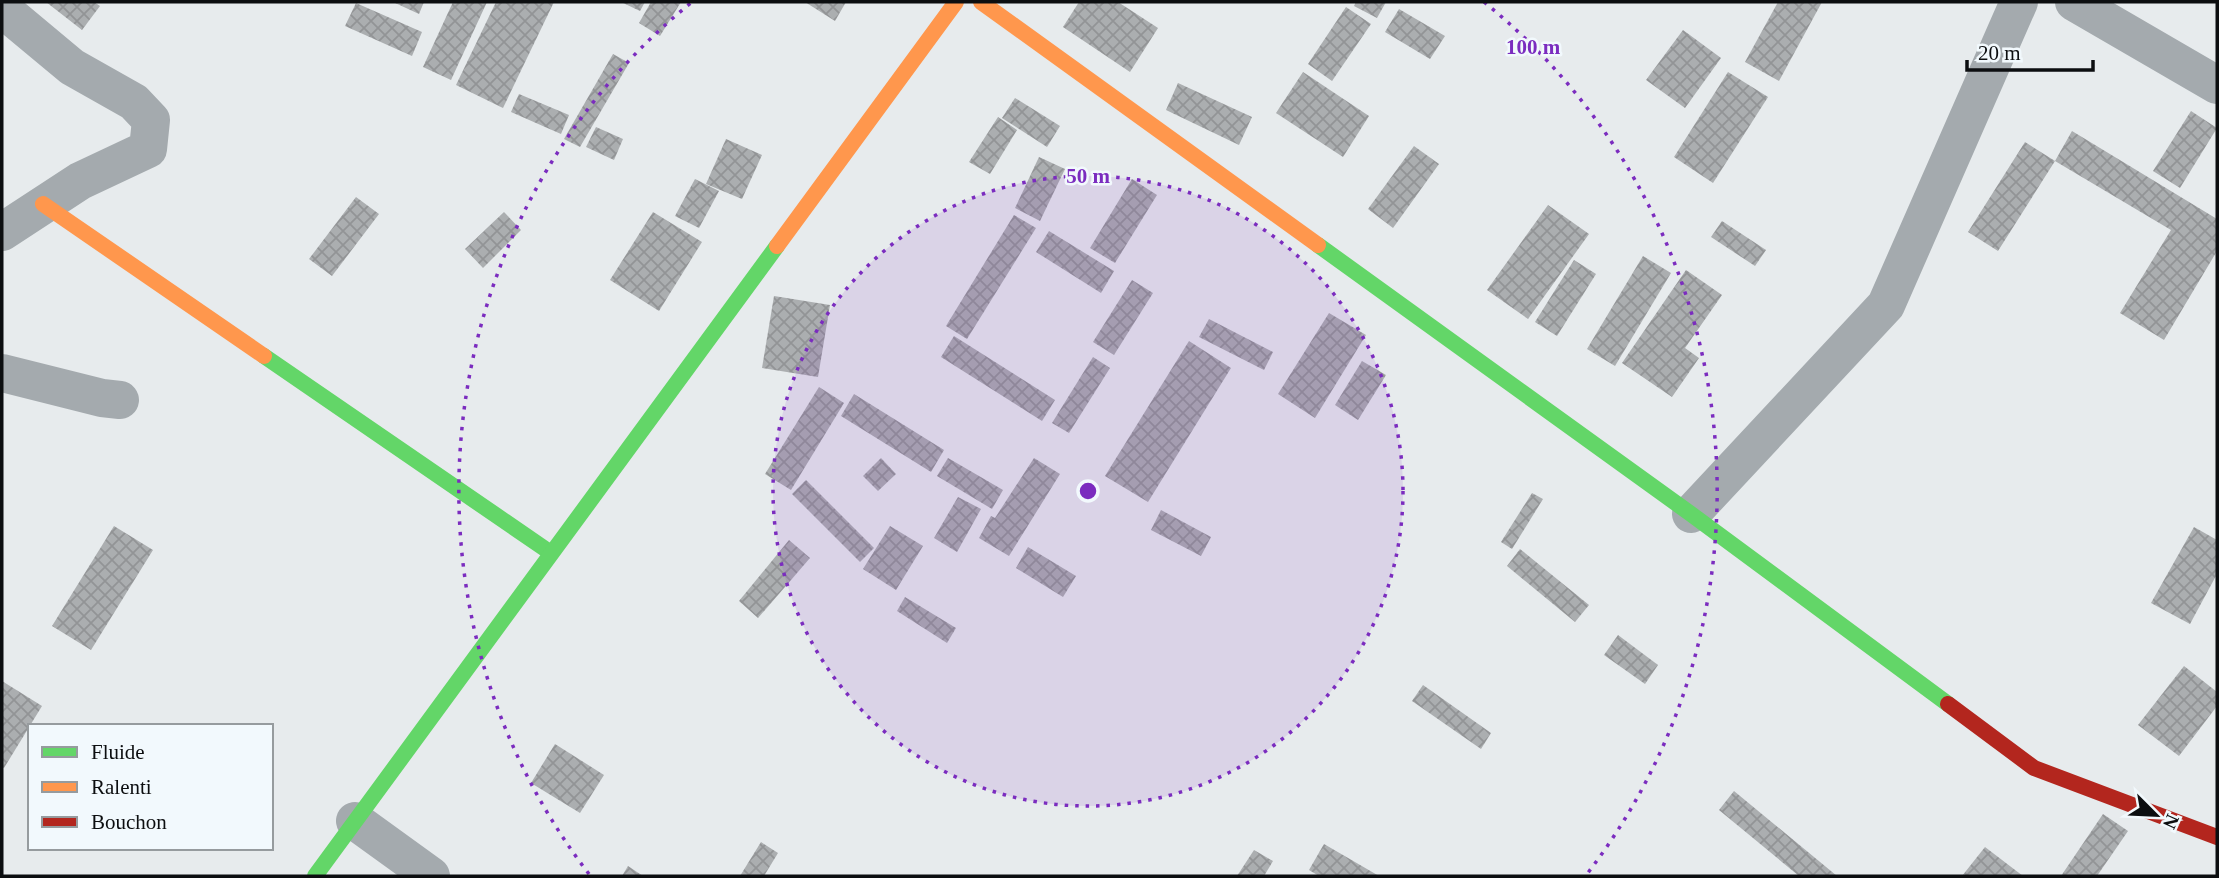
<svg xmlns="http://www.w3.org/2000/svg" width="2219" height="878" font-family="'Times New Roman',serif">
  <defs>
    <pattern id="building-cross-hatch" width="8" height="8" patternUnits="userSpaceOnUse" patternTransform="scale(1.75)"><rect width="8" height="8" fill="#abaeb0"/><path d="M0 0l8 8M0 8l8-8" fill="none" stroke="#929496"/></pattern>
  </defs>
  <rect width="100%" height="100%" fill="#e7ebed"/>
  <g fill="url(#building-cross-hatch)">
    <path d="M46,2H94L100,6L82,30Z"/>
    <path d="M393,2H424L419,14Z"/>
    <path d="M453,2H487L451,80L423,67Z"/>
    <path d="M496,2H554L503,108L456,85Z"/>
    <path d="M621,2H645L640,11Z"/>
    <path d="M651,2H681L660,36L639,23Z"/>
    <path d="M805,2H846L835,21Z"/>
    <path d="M1079,2H1118L1158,28L1130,72L1063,27Z"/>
    <path d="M1356,2H1386L1377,18L1354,6Z"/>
    <path d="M1778,2H1822L1779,81L1745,62Z"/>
    <path d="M356,3L422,32L412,56L345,26Z"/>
    <path d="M1346,7L1371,24L1332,81L1308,64Z"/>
    <path d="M1399,9L1445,36L1430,59L1385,32Z"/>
    <path d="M1683,30L1721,58L1685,108L1646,80Z"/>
    <path d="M613,54L629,63L580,147L564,139Z"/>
    <path d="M1303,72L1369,116L1343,157L1276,113Z"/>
    <path d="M1728,72L1768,97L1713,183L1674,157Z"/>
    <path d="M1178,83L1252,117L1239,145L1166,110Z"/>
    <path d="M519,94L569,115L561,134L511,112Z"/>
    <path d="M1015,98L1060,126L1047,147L1002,118Z"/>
    <path d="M2191,111L2217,128L2180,188L2153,171Z"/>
    <path d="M998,117L1017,130L990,174L969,162Z"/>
    <path d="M596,127L623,139L614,160L586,147Z"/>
    <path d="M2072,131L2217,219V251L2164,340L2120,313L2171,230L2055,161L1998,251L1968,232L2025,142L2055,161Z"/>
    <path d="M726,139L762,155L742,199L706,184Z"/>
    <path d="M1414,146L1439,164L1393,228L1368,209Z"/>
    <path d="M1039,157L1065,169L1040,221L1015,208Z"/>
    <path d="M695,179L719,191L699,228L675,216Z"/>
    <path d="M1132,179L1157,195L1115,263L1090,248Z"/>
    <path d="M356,197L379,214L332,276L309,259Z"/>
    <path d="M1548,205L1589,234L1528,319L1487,290Z"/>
    <path d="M504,212L521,230L483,268L465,249Z"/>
    <path d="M653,212L702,242L659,311L610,280Z"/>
    <path d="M1014,215L1036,228L967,339L946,326Z"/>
    <path d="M1722,221L1766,250L1755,266L1711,237Z"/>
    <path d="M1049,231L1114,271L1101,293L1036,252Z"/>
    <path d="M1643,256L1671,273L1615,366L1587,349Z"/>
    <path d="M1574,260L1596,274L1557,336L1535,322Z"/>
    <path d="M1686,270L1722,295L1685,348L1699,358L1672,397L1622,363Z"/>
    <path d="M1132,280L1153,293L1114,355L1093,342Z"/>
    <path d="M774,296L830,305L818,377L762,368Z"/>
    <path d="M1329,313L1366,335L1315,418L1278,394Z"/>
    <path d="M1209,319L1273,352L1264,370L1199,337Z"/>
    <path d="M954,336L1055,400L1042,421L941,357Z"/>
    <path d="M1189,341L1231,368L1148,502L1105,476Z"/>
    <path d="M1093,357L1110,368L1069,433L1052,423Z"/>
    <path d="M1362,361L1386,375L1358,420L1335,405Z"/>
    <path d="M819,387L844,403L791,490L765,474Z"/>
    <path d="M854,394L944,450L931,472L841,416Z"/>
    <path d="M881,458L896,474L878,491L863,476Z"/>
    <path d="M948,458L1003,490L992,509L937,476Z"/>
    <path d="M1034,458L1060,474L1009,556L979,538L991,516L995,518Z"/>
    <path d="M806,480L874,548L860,562L792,494Z"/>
    <path d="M1532,493L1543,499L1512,549L1501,542Z"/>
    <path d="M958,497L981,509L957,552L934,538Z"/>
    <path d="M1161,510L1211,537L1201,556L1151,530Z"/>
    <path d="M114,526L153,550L91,650L52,626Z"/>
    <path d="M890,526L923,546L896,590L863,569Z"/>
    <path d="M2194,527L2217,540V574L2190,624L2151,603Z"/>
    <path d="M789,540L810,558L758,618L739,601Z"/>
    <path d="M1028,547L1076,576L1063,597L1016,568Z"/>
    <path d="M1520,549L1589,605L1575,622L1507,566Z"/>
    <path d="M905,597L956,628L947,643L897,611Z"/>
    <path d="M1618,635L1658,665L1645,684L1604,655Z"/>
    <path d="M2184,666L2217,692V706L2179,756L2138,725Z"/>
    <path d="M2,681L42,706L4,768L2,767Z"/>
    <path d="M1423,685L1491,733L1481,749L1412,701Z"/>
    <path d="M555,744L604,775L580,813L531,783Z"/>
    <path d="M1734,791L1837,876H1799L1719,810Z"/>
    <path d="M2103,814L2128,831L2097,876H2061Z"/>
    <path d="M761,842L778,853L764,876H740Z"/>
    <path d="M1324,844L1379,876H1319L1309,870Z"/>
    <path d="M1985,847L2023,876H1962Z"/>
    <path d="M1254,850L1273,861L1264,876H1237Z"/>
    <path d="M628,866L643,876H622Z"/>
  </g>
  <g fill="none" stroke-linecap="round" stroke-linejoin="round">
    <g stroke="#a4aaae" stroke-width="38">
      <path d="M2074,2L2217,85"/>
      <path d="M2,232L80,181L148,149L151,120L134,102L72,67L6,12V2"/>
      <path d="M2,373L102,398L120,400"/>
      <path d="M1691,514L1886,305L2019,2"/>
      <path d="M355,821L431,876"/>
    </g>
    <g stroke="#63d668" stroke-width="16">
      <path d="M1318,245L1691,514L1948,704"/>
      <path d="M264,356L551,553"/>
      <path d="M315,876L777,246"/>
    </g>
    <g stroke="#ff974d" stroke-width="16">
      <path d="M981,2L1318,245"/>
      <path d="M43,204L264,356"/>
      <path d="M777,246L956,2"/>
    </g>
    <path stroke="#b3261e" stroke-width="16" d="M1948,704L2034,768L2217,837"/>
  </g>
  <circle cx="1088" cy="491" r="315" fill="#7b2cbf" fill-opacity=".12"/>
  <g fill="none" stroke="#7b2cbf" stroke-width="3.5" stroke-dasharray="3.5 7">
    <circle cx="1088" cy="491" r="315"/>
    <path d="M589 874A629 629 0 0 1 692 2M1484 2A629 629 0 0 1 1587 874"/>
  </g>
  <circle cx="1088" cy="491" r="10" fill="#7b2cbf" stroke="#f2f9fd" stroke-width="3.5"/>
  <g font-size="21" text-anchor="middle" font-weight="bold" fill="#7b2cbf" stroke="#f2f9fd" stroke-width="5" stroke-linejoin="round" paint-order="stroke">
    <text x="1533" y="54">100 m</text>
    <text x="1088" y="183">50 m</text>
  </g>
  <rect width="2219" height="878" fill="none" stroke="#0c0e10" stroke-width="7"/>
  <rect x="28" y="724" width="245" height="126" fill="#f2f9fd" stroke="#969b9e" stroke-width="2"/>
  <rect x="42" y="747" width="35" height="10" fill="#63d668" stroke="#969b9e" stroke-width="2"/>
  <text x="91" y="759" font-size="21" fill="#0c0e10">Fluide</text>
  <rect x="42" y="782" width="35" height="10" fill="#ff974d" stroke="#969b9e" stroke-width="2"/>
  <text x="91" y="794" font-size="21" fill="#0c0e10">Ralenti</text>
  <rect x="42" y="817" width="35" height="10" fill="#b3261e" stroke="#969b9e" stroke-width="2"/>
  <text x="91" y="829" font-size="21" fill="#0c0e10">Bouchon</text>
  <g transform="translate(2156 815) rotate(114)" stroke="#f2f9fd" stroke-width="5" paint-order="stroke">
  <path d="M0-5L12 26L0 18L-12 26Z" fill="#0c0e10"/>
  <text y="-10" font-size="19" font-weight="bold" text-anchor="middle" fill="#0c0e10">N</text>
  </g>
  <path d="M1967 60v10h126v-10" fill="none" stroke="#0c0e10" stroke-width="3.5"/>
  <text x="1978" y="60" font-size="21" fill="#0c0e10" stroke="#f2f9fd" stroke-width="5" paint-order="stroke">20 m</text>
</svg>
